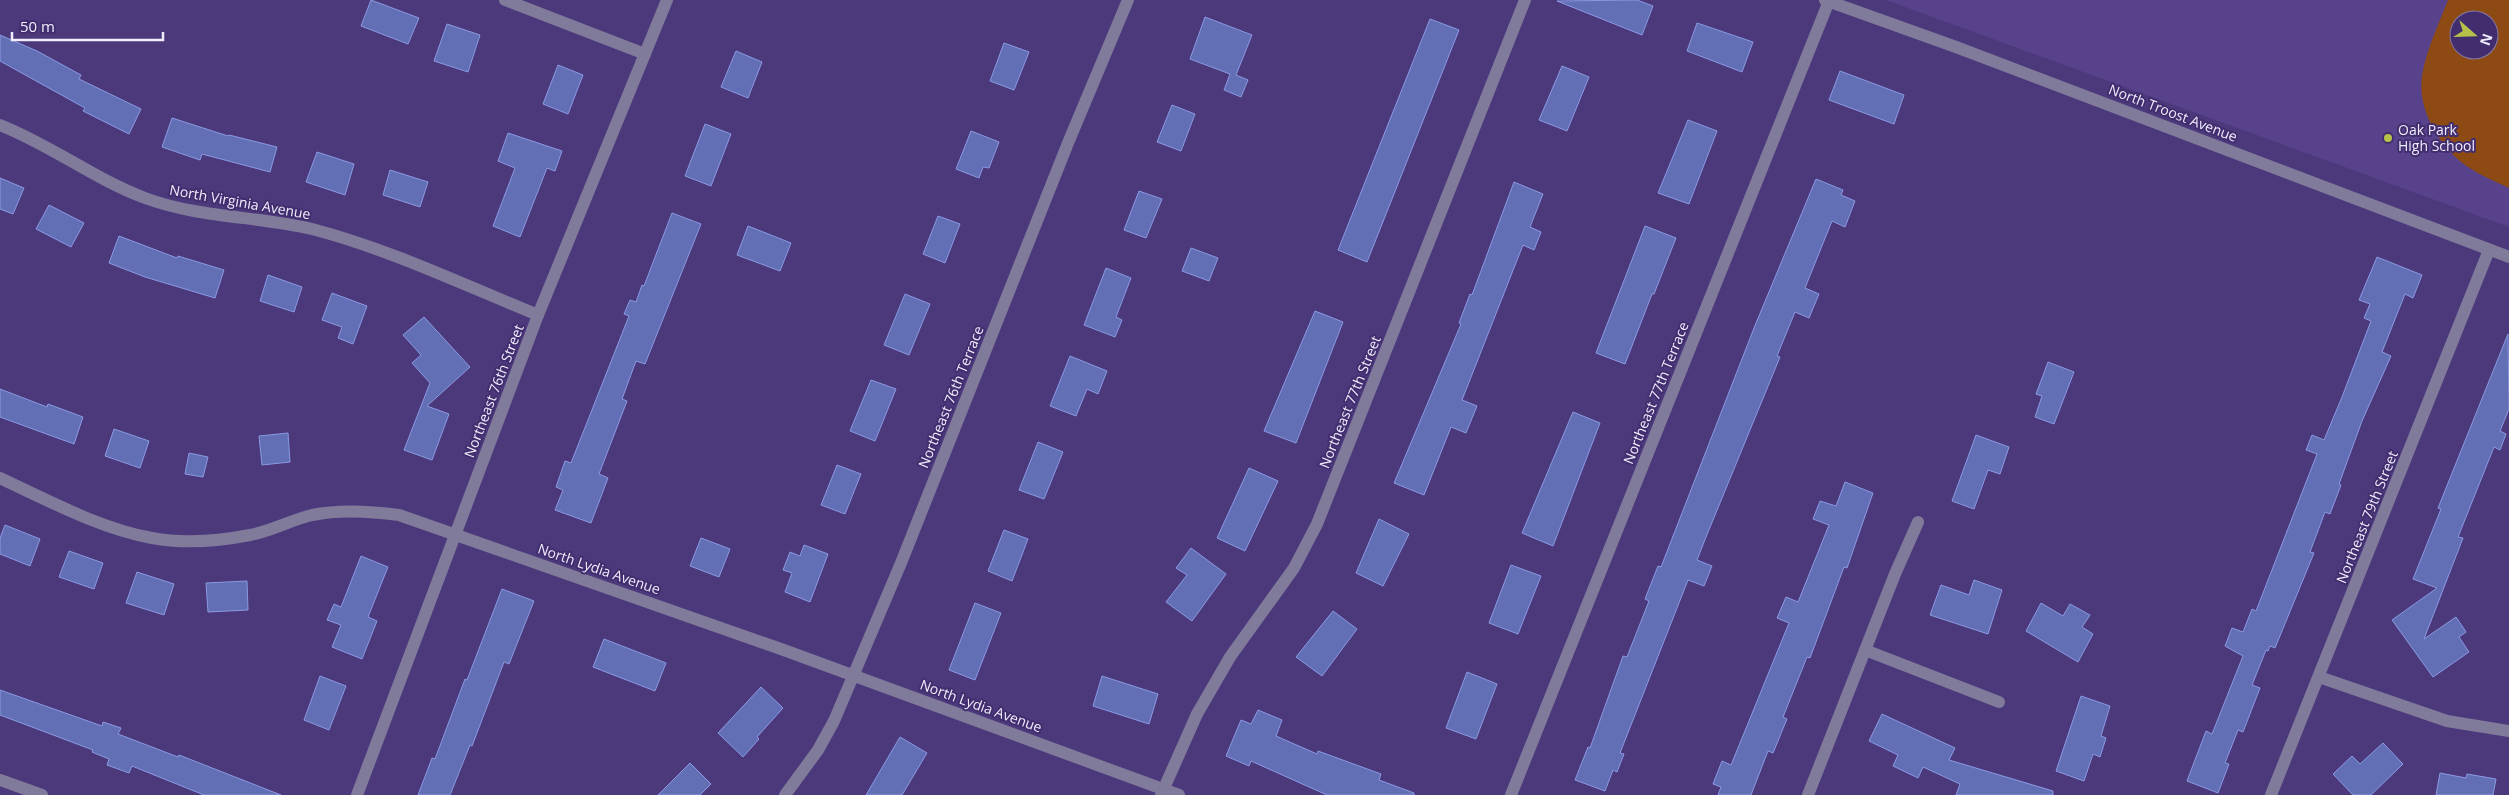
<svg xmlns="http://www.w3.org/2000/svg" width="2509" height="795" font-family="'Open Sans',sans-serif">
  <rect width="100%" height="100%" fill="#4c397c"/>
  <path fill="#58428b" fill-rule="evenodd" d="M1886,0H2509V227ZM2459,20H2489V50H2459Z"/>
  <path fill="#8d4a13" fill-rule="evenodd" d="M2448,0H2509V188C2494,181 2478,174 2465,165C2439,146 2417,109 2422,76C2426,50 2439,24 2448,0ZM2459,20H2489V50H2459Z"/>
  <g fill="#626fb5" stroke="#8b9ae3">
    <path d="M371,0L419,18L408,44L361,26Z"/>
    <path d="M1637,0L1653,6L1642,35L1557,1Z"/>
    <path d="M1205,17L1252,35L1236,75L1248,80L1241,97L1224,90L1230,74L1190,59Z"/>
    <path d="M1430,19L1459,30L1367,262L1338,250Z"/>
    <path d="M1697,23L1753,42L1742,72L1687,51Z"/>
    <path d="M447,24L480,35L468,72L434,61Z"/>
    <path d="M0,35L37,51L81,75L79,79L141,109L129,134L83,111L85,108L0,61Z"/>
    <path d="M1004,43L1029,52L1014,90L990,81Z"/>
    <path d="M736,51L762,62L748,98L721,87Z"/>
    <path d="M558,65L583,75L568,114L543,104Z"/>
    <path d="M1562,66L1589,77L1567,131L1539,120Z"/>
    <path d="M1840,71L1904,95L1894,124L1829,100Z"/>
    <path d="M1172,105L1195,114L1181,151L1157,142Z"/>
    <path d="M172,118L228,136L229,135L277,147L270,172L202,154L200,160L162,147Z"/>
    <path d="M1688,120L1717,131L1689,204L1658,193Z"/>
    <path d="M705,124L731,134L711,186L685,176Z"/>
    <path d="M971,131L999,142L989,168L983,167L979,178L956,169Z"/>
    <path d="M508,133L562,151L555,171L547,168L520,237L493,226L515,168L498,161Z"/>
    <path d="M317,152L354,164L345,195L306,182Z"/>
    <path d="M390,170L428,182L420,207L383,195Z"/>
    <path d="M0,178L24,188L13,214L0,209Z"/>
    <path d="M1816,179L1843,190L1841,195L1855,201L1845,227L1832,221L1805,288L1819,294L1809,318L1795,312L1777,356L1780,357L1706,537L1697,560L1712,566L1704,586L1688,580L1620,753L1624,754L1617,772L1613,770L1605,791L1575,780L1588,747L1590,748L1623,656L1627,657L1649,601L1645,599L1658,566L1661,567L1754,328Z"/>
    <path d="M1514,182L1543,194L1530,227L1541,232L1534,250L1523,245L1462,400L1477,406L1466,433L1451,427L1424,495L1394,483L1461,324L1459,323L1470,294L1472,295Z"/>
    <path d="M1139,191L1162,199L1146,238L1124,230Z"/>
    <path d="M49,205L84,223L71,247L36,229Z"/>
    <path d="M672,213L701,224L645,364L636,361L622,399L627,401L599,474L608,478L591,523L555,510L563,490L556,487L565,461L571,463L629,316L624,314L630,300L636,302L642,285L644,286Z"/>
    <path d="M938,216L960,224L945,263L923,254Z"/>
    <path d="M748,226L791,243L780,271L737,255Z"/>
    <path d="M1645,226L1676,238L1654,294H1652L1625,364L1596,353Z"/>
    <path d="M119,236L177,258L178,256L224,270L215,298L145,277L109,263Z"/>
    <path d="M1191,248L1218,258L1209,281L1182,271Z"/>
    <path d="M2377,257L2422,275L2413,298L2405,294L2382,352L2391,356L2362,421L2339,484L2341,485L2330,514L2325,512L2310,552L2314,553L2275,648L2270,646L2268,651L2266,650L2252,685L2260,688L2243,732L2238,730L2225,763L2229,764L2218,793L2187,781L2206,731L2212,734L2243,656L2225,646L2232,628L2243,632L2252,609L2256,611L2317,454L2306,450L2312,435L2324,440L2342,397L2371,321L2364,318L2370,304L2359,300Z"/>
    <path d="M1106,268L1131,278L1116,317L1122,320L1115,337L1084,325Z"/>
    <path d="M268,275L302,287L294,312L260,301Z"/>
    <path d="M332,293L367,306L353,344L338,338L342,327L322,320Z"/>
    <path d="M905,294L930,304L909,355L884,345Z"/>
    <path d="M1315,311L1343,322L1296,443L1264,431Z"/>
    <path d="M424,317L470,367L427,406L449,414L432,460L404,450L430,383L412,363L421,355L403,335Z"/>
    <path d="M2508,334L2509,409L2500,431L2506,434L2500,450L2494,447L2458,537L2463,538L2424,639L2456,617L2466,632L2459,637L2469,652L2433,677L2392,620L2437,588L2413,579L2441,509L2438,508Z"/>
    <path d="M1070,356L1107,371L1098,394L1087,389L1076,416L1050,406Z"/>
    <path d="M2048,362L2074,372L2054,424L2035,417L2042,396L2036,394Z"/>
    <path d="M871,380L896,389L875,441L850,431Z"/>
    <path d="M0,389L47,407L48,404L83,417L74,444L0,417Z"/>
    <path d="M1573,412L1600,423L1553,546L1522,533Z"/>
    <path d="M114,429L149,441L140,468L105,456Z"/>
    <path d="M288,433L290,462L262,465L259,436Z"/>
    <path d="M1976,435L2009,447L2000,474L1988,470L1974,509L1952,501Z"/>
    <path d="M1038,442L1063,452L1044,499L1019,490Z"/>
    <path d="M189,453L208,457L203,477L185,474Z"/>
    <path d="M837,465L861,474L845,514L821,505Z"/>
    <path d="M1249,468L1278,481L1245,551L1217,538Z"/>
    <path d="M1845,482L1873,493L1847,568L1844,567L1810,658L1807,657L1783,717L1787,719L1773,753L1768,751L1751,795H1718L1721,787L1713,784L1722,761L1731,765L1789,623L1777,618L1786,597L1798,602L1829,525L1813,519L1820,501L1836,506Z"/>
    <path d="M1379,519L1409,534L1383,586L1356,573Z"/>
    <path d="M5,525L40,539L30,566L0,554V538Z"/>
    <path d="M1004,530L1028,539L1012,581L988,571Z"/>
    <path d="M701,538L730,549L719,577L690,566Z"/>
    <path d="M804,545L828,554L810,602L785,592L792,573L783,570L790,552L800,556Z"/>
    <path d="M1191,548L1226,574L1192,621L1166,602L1187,575L1176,568Z"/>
    <path d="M69,551L103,563L94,589L59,577Z"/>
    <path d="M361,556L388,567L368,617L377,621L362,659L332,647L341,625L327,620L334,604L341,607Z"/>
    <path d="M1511,565L1541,576L1518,634L1489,623Z"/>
    <path d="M137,572L174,584L164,615L126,603Z"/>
    <path d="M1974,580L2002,590L1988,634L1930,615L1941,585L1969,595Z"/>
    <path d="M247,581L248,610L208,612L206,583Z"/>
    <path d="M502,589L534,601L509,664L504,662L472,746L470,745L450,795H418L432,758L435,759L465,679L467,680Z"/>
    <path d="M975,603L1001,613L975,680L949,670Z"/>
    <path d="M2041,603L2063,616L2070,604L2090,615L2082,627L2093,634L2078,662L2026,631Z"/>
    <path d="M1333,611L1357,629L1322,676L1296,657Z"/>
    <path d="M604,639L666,663L655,691L593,667Z"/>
    <path d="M1467,672L1497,684L1476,739L1446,728Z"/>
    <path d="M320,676L346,686L329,730L304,720Z"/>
    <path d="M1102,676L1158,694L1149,724L1093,706Z"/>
    <path d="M761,687L783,708L757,737L759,739L743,757L718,733Z"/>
    <path d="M0,690L102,726L103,722L121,728L118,734L178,757L179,755L281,795H204L132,766L129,773L107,765L109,759L92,752L93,750L0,715Z"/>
    <path d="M2081,696L2110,706L2101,736L2106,738L2100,757L2093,754L2084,781L2056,771Z"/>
    <path d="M1258,710L1282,720L1276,736L1317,754L1318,751L1381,774L1379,780L1414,793V795H1327L1251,761L1249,766L1226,756L1241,720L1251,724Z"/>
    <path d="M1882,714L1955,748L1949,760L2053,791V795H1956L1960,784L1923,767L1918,778L1893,766L1898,755L1869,741Z"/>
    <path d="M900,737L927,753L902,795H866Z"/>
    <path d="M2383,743L2403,764L2371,795H2353L2333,774L2352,756L2360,764Z"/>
    <path d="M690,763L711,784L700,795H658Z"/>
    <path d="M2440,773L2466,778L2467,774L2496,779L2493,795H2436Z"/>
  </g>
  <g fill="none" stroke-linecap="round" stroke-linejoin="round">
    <g stroke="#817b9b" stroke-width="12">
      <path d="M505,0L645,54"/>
      <path d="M1825,0L1956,47L2509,257"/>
      <path d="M0,125C51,145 94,179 145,198C199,218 256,216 312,229C389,249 464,285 538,315"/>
      <path d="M0,478C47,500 101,529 152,538C184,544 219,541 250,535C271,531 291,520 312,515C341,509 370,511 399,515L781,649L1179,795"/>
      <path d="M1865,650L1999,702"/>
      <path d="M2319,677L2447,721L2509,731"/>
      <path d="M0,780L42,795"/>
      <path d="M357,795L538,315L667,0"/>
      <path d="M785,795L818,750L834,721L901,563L1068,143L1128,0"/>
      <path d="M1161,795L1197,714L1230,657L1294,568L1317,524L1525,0"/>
      <path d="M1511,795L1829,1"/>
      <path d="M1808,795L1895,574L1918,522"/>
      <path d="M2271,795L2489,250"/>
    </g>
  </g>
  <circle fill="#b6c149" stroke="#422e6f" stroke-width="2" cx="2388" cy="138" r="5"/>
  <g text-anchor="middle" stroke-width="4" stroke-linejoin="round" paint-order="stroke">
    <g font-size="14" fill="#efecfc" stroke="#422e6f">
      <text transform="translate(2173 113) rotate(21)" y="5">North Troost Avenue</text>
      <text transform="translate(240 202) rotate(10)" y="5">North Virginia Avenue</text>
      <text transform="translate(494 391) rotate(-69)" y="5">Northeast 76th Street</text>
      <text transform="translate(1656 393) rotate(-68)" y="5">Northeast 77th Terrace</text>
      <text transform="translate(951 397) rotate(-68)" y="5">Northeast 76th Terrace</text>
      <text transform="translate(1350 402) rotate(-68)" y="5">Northeast 77th Street</text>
      <text transform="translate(2367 517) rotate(-68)" y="5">Northeast 79th Street</text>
      <text transform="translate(599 569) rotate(19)" y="5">North Lydia Avenue</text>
      <text transform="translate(981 706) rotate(20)" y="5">North Lydia Avenue</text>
    </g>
    <g font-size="14" fill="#efecfc" stroke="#422e6f" text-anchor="start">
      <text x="2398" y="135">Oak Park<tspan x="2398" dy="16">High School</tspan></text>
    </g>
  </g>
  <g transform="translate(2474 35) rotate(110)"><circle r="24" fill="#422e6f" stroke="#877aa7"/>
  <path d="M0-4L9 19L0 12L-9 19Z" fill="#b6c149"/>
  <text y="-8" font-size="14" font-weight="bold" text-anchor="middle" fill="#efecfc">N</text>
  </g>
  <path d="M12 32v8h151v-8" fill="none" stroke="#efecfc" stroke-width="2.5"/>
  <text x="20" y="32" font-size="15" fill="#efecfc" stroke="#422e6f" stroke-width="4" paint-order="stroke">50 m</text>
</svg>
